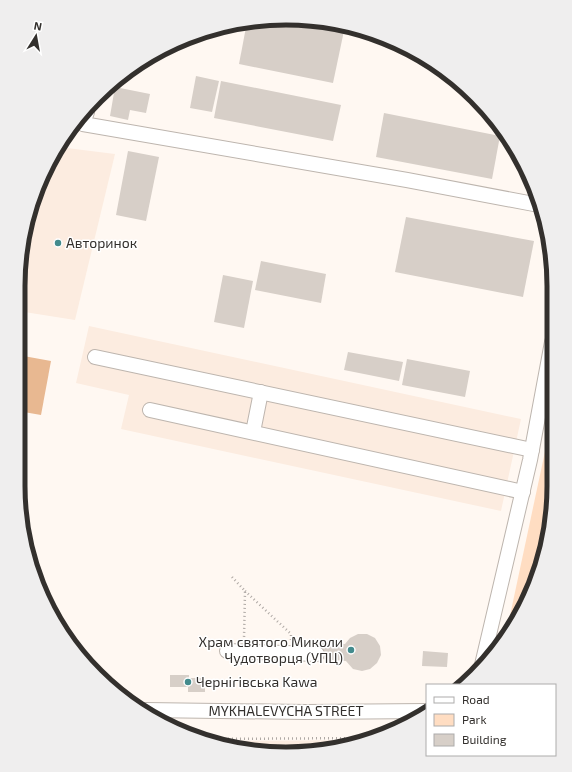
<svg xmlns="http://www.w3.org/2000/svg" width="572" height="772" font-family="'Exo 2',sans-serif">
  <rect width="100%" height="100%" fill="#fff8f2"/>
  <g fill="#fcece0">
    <path d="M59,147L115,154L75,320L18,311L19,269L27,217Z"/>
    <path d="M89,326L521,419L501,511L121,429L129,395L76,383Z"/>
    <path d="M371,740L304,753L233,749L211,741Z"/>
  </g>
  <path fill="#ffddc2" d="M553,414V504L540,572L518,620L505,639Z"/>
  <path fill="#e8b891" d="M18,355L51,361L41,415L18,411Z"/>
  <g fill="#d7cfc8">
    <path d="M269,19L321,20L345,26L333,83L239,64L247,22Z"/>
    <path d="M196,76L219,81L212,112L190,108Z"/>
    <path d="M221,81L341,105L333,141L214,118Z"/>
    <path d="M115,87L150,94L146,113L130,110L128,120L110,116Z"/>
    <path d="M384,113L500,136L492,179L376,157Z"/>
    <path d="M128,151L159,157L146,221L116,215Z"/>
    <path d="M406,217L534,241L523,297L395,272Z"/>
    <path d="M261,261L326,274L321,303L255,290Z"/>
    <path d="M223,275L253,281L244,328L214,322Z"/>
    <path d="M348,352L403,362L399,381L344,370Z"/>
    <path d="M407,359L470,371L465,397L402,385Z"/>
    <path d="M358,634H367L375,638L380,646L381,655L377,663L370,669L362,671L353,669L346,661L320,659L322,642L345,644L350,638Z"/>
    <path d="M423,651L448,653L447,667L422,666Z"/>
    <path d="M170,675H189V678H205V692H188V687H170Z"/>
  </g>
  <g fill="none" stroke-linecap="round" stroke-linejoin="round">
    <g stroke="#bdb5ae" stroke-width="16">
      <g id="minor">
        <path d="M87,112L83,124L407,180L539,205"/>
        <path d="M95,357L532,450"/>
        <path d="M150,410L523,492"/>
        <path d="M253,432L261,392"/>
        <path d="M227,651L317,654"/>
        <path d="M481,669L530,460L552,342"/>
        <path d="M145,710L306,712L427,711"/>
      </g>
    </g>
    <g stroke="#aea8a4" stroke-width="2.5" stroke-dasharray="1 3" stroke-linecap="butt">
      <path d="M232,577L245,591L244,639"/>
      <path d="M245,591L291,634V640"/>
      <path d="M129,699H137"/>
      <path d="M204,739L375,738"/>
    </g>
    <use href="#minor" stroke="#fff" stroke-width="14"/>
  </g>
  <g fill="#438b8d" stroke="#fff" stroke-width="1.5">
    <circle cx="58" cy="243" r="4"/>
    <circle cx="351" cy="650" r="4"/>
    <circle cx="188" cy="682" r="4"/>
  </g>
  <g text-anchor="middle" stroke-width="3" stroke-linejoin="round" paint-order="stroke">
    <g font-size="14" fill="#33302d" stroke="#fff" text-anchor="start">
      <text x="66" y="248">Авторинок</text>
      <text x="343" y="647" text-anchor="end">Храм святого Миколи<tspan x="343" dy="16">Чудотворця (УПЦ)</tspan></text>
      <text x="196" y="687">Чернігівська Kawa</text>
    </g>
    <g font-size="14" fill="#33302d" stroke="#fff">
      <text x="286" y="716">MYKHALEVYCHA STREET</text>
    </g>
  </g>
  <path d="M0 0H572V772H0ZM286 25H286A261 261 0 0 1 547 286V486A261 261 0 0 1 286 747H286A261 261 0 0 1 25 486V286A261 261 0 0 1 286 25Z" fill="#efeeee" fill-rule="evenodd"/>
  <path fill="none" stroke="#33302d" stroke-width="5" d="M286 25H286A261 261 0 0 1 547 286V486A261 261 0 0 1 286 747H286A261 261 0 0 1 25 486V286A261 261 0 0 1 286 25Z"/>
  <rect x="426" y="684" width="130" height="72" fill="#ffffff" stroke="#adacab"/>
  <rect x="434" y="697" width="20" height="6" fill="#ffffff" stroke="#adacab"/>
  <text x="462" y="704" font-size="12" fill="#33302d">Road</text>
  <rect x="434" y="714" width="20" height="12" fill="#ffddc2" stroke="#adacab"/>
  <text x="462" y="724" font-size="12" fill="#33302d">Park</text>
  <rect x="434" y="734" width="20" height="12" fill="#d7cfc8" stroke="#adacab"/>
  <text x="462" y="744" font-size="12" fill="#33302d">Building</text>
  <g transform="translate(36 36) rotate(11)" stroke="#ffffff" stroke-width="3" paint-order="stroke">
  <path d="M0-3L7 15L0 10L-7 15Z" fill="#33302d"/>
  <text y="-6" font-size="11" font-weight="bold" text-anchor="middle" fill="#33302d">N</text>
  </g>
</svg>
